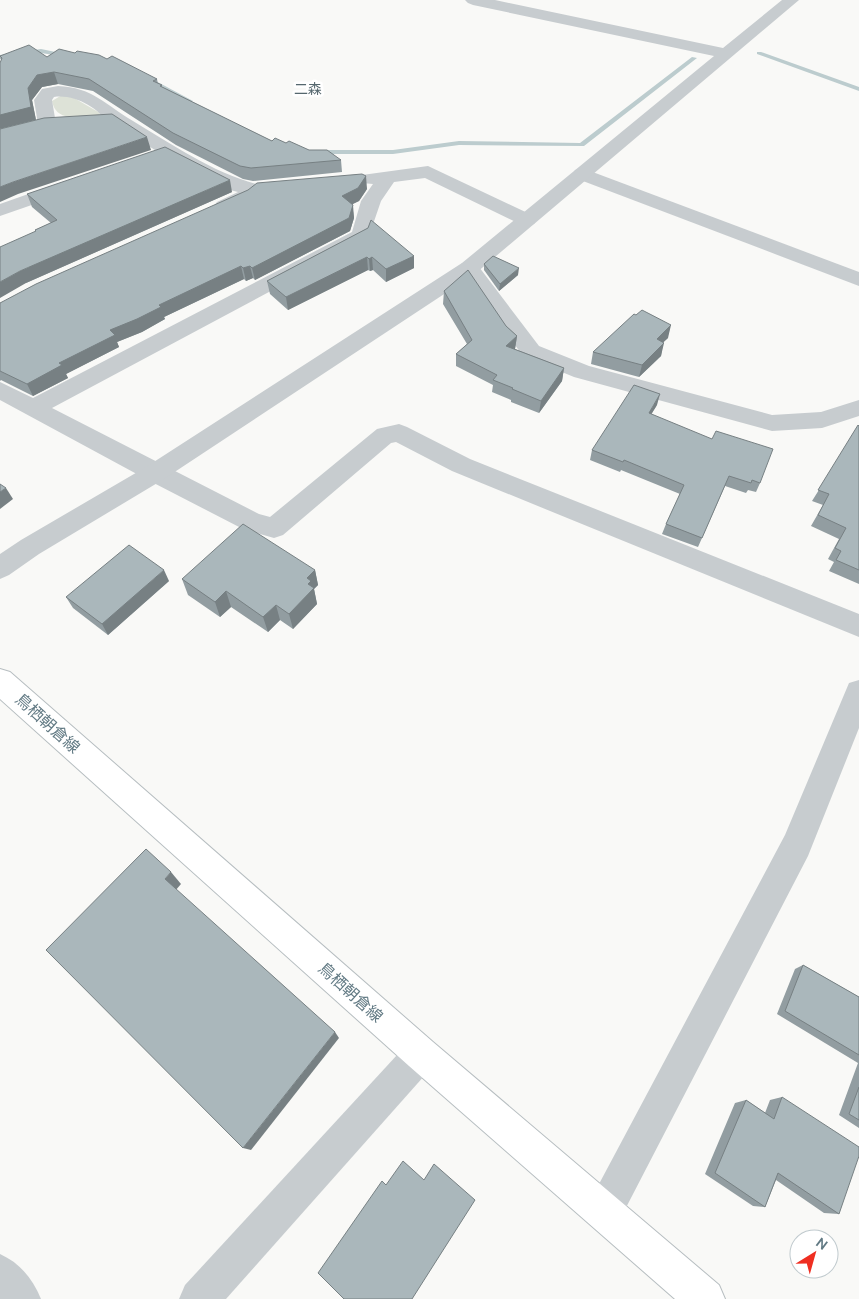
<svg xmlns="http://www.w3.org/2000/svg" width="859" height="1299" font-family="Ubuntu,'Noto Sans JP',sans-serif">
  <rect width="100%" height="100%" fill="#f9f9f7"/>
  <path fill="#dde2d7" d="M62,95L74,98L100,113L99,116C81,117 56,123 52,101Z"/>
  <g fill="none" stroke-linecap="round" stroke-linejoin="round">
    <g fill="#bcccce" fill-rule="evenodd">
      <path d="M41,49L70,55L67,57L41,53L0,59V55Z"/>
      <path d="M757,52H761L859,87V91L757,54Z"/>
      <path d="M692,57L697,58L584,146L459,145L393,154H318L315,152L318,150H393L459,141L580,143Z"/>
      <path d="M148,79H152L193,101L188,102L148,81Z"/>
    </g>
    <g stroke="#b7bec1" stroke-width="2">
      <path id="primary" d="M0,669L10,672L433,1042L719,1285L725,1299H675L409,1066L0,699Z"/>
    </g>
    <g fill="#c7cccf" fill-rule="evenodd">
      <path d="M58,86C92,87 106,105 133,121C173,145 215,174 260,185L262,189C254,201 232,214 217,210L214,206L217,202L238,192L230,190L163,155L115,125L109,124C98,108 75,94 54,97L52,100L56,124L53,128L47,129L41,128L38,124L34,100L42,89Z"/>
      <path d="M428,166L534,216L537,220L534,224L527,226L520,224L425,178L394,182L381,201L368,239L52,408L259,514L270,517L377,429L399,424L407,427L470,459L859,614V637L452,471L396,442L391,443L283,535L274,538L243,529L146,479L0,400V382L33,398L352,232L361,201L373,184L362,183L360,179L362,175Z"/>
      <path d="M582,168L859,272V286L575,178L573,174L575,170Z"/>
      <path d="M65,181L72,183L74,187L72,191L0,216V204Z"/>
      <path d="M469,262L476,263L539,346L589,366L772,415L821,412L859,400V416L822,428L772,431L574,377L523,356L459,268L462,263Z"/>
      <path d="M859,680V728L808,856L617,1225L604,1231L591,1225L585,1212L591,1199L785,835L849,683Z"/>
      <path d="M421,1036L433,1042L439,1054L433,1066L226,1299H179L185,1285L409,1042Z"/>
      <path d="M0,1254C20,1263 33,1279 41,1299H0Z"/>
    </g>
    <path fill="#c7cccf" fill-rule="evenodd" d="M465,0H495L723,48L782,0H799L476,273L164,479L39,554L9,575L0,579V554L21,540L146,467L462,263L714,56L473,5L468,3Z"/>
    <use href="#primary" fill="#fff" fill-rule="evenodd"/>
  </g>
  <g fill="#929da1">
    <path d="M0,56L47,57L157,79L158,84L162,85V87L272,141L286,143L341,160L342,172L253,181L243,179L176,145L93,91L58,84L42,87L32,100L36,120L1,60Z"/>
    <path d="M367,189L359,201L352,204L354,218L350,231L255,280L253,278L246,281L244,279L164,317L165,319L142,332L117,342L119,347L66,374L68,378L33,396L1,380L0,381V303Z"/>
    <path d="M232,192L26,283L36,232L35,230L51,223L32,207L27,194Z"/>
    <path d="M368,228L414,256V268L386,282L373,270L370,271L368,270L288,310L270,294L267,281Z"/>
    <path d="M484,264L518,275L499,291L484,270Z"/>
    <path d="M444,291L506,326L517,336L515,349L564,368L562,381L539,413L511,402V400L492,392L493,385L456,366V354L467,344L443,304Z"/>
    <path d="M668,338L663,342L661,356L639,377L591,364L593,352Z"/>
    <path d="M657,405L651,414L760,483L756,492L748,490L746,493L725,486L698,547L662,534L666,524L680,494L621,470L620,472L590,460L592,450Z"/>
    <path d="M859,426V584L829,571L834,562L828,559L839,539L811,526L823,505L812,501Z"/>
    <path d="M315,570L318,585L314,589L317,604L293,629L280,620L268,632L231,607L220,617L188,595L182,579Z"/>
    <path d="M169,581L108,635L73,608L66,597Z"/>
    <path d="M803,965L859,997V1128L839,1115L858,1063L777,1014L795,969Z"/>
    <path d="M782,1097L839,1214L824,1213L776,1180L765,1207L753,1206L705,1174L735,1103L746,1100L765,1113L770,1100Z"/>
  </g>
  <g fill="#778083">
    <path d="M54,72L58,84L42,87L32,100L36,120L0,129V115L28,88L37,75Z"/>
    <path d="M147,137L151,150L18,194L0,202V187L13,182Z"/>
    <path d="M366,176L367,189L359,201L343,209L342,196Z"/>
    <path d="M230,180L232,192L26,283L0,298V282L20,271Z"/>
    <path d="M353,205L354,218L350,231L255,280L252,268Z"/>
    <path d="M414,256V268L386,282V269Z"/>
    <path d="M367,257L368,270L288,310L286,297Z"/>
    <path d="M372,257L373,270L370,271L369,259Z"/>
    <path d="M241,266L244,279L164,317L165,319L142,332L117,342L119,347L66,374L68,378L33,396L27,384L110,330L159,305Z"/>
    <path d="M250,266L253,278L246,281L243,268Z"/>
    <path d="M519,268L518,275L499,291L500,284Z"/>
    <path d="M671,325L668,338L653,352L657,339Z"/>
    <path d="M517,336L515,349L505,359L506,346Z"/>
    <path d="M664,343L661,356L639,377L642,365Z"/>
    <path d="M564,368L562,381L539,413L541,401Z"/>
    <path d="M660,394L657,405L646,423L649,413Z"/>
    <path d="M6,488L13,499L0,509V492Z"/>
    <path d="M164,570L169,581L108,635L102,624Z"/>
    <path d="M315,570L318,585L314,589L317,604L293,629L289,614L307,578Z"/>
    <path d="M226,591L231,607L220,617L215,602Z"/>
    <path d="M276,605L280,620L268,632L263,617Z"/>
    <path d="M171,872L181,884L175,891L165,879Z"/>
    <path d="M335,1032L339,1038L251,1150L243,1148Z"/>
  </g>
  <g fill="#aab7bb" stroke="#778083">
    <path d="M29,45L47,57L59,49L75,53L77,51L99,55L107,59L112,56L157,79L153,81L162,85L160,86L272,141L275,138L286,143L289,141L309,150H327L341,160L251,168L240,166L173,133L89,79L54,72L37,75L28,88L31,107L0,115V63L2,58L0,56Z"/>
    <path d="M112,114L147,137L13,182L0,187V129L44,118Z"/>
    <path d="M165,147L230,180L20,271L0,282V247L36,231L35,230L57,220L27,194Z"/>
    <path d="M362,174L366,176L358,188L342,196L353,205L349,218L252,268L250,266L243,268L241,266L159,305L161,307L137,319L110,330L115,335L59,363L62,365L27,384L0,371V303L36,284L248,190L257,183Z"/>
    <path d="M371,220L414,256L386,269L372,257L369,259L367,257L286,297L267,281L368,228Z"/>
    <path d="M493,256L519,268L500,284L484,264Z"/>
    <path d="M468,270L506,326L517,336L506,346L564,368L541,401L512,389L513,388L493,380L497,375L456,354L472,340L444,291Z"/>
    <path d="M642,310L671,325L657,339L664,343L642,365L593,352L634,314L636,315Z"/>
    <path d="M634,385L660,394L649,413L712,439L716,431L773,449L760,483L752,480L751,483L729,476L702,538L666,524L684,485L624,460L623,462L592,450Z"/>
    <path d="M858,425L859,426V570L836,560L841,551L835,548L846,528L818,515L829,494L818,490Z"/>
    <path d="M0,484L6,488L0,492Z"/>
    <path d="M243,524L315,570L307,578L311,581L308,584L314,588L289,614L276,605L263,617L226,591L215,602L182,579Z"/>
    <path d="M129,545L164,570L102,624L66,597Z"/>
    <path d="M146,849L171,872L165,879L335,1032L243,1148L46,950Z"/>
    <path d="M803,965L859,997V1055L785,1011Z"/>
    <path d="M859,1087V1120L849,1114Z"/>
    <path d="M782,1097L859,1147V1156L839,1214L778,1173L765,1207L715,1173L746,1100L774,1119Z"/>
    <path d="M403,1161L424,1180L434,1164L475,1200L412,1299H344L318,1273L382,1181L386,1185Z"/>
  </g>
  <g text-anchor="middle" stroke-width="5" stroke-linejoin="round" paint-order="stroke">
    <g font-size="14" fill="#55676e" stroke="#fff">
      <text x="308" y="94">二森</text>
    </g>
    <g font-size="16" fill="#627a84" stroke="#fff">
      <text transform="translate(48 723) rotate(42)" y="6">鳥栖朝倉線</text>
      <text transform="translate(351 992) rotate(42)" y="6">鳥栖朝倉線</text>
    </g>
  </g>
  <g transform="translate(814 1254) rotate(37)"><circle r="24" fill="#ffffff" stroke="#c0cace"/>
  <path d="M0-4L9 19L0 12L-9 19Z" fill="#ef2e21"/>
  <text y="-8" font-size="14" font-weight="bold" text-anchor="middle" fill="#627a84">N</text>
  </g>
</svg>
